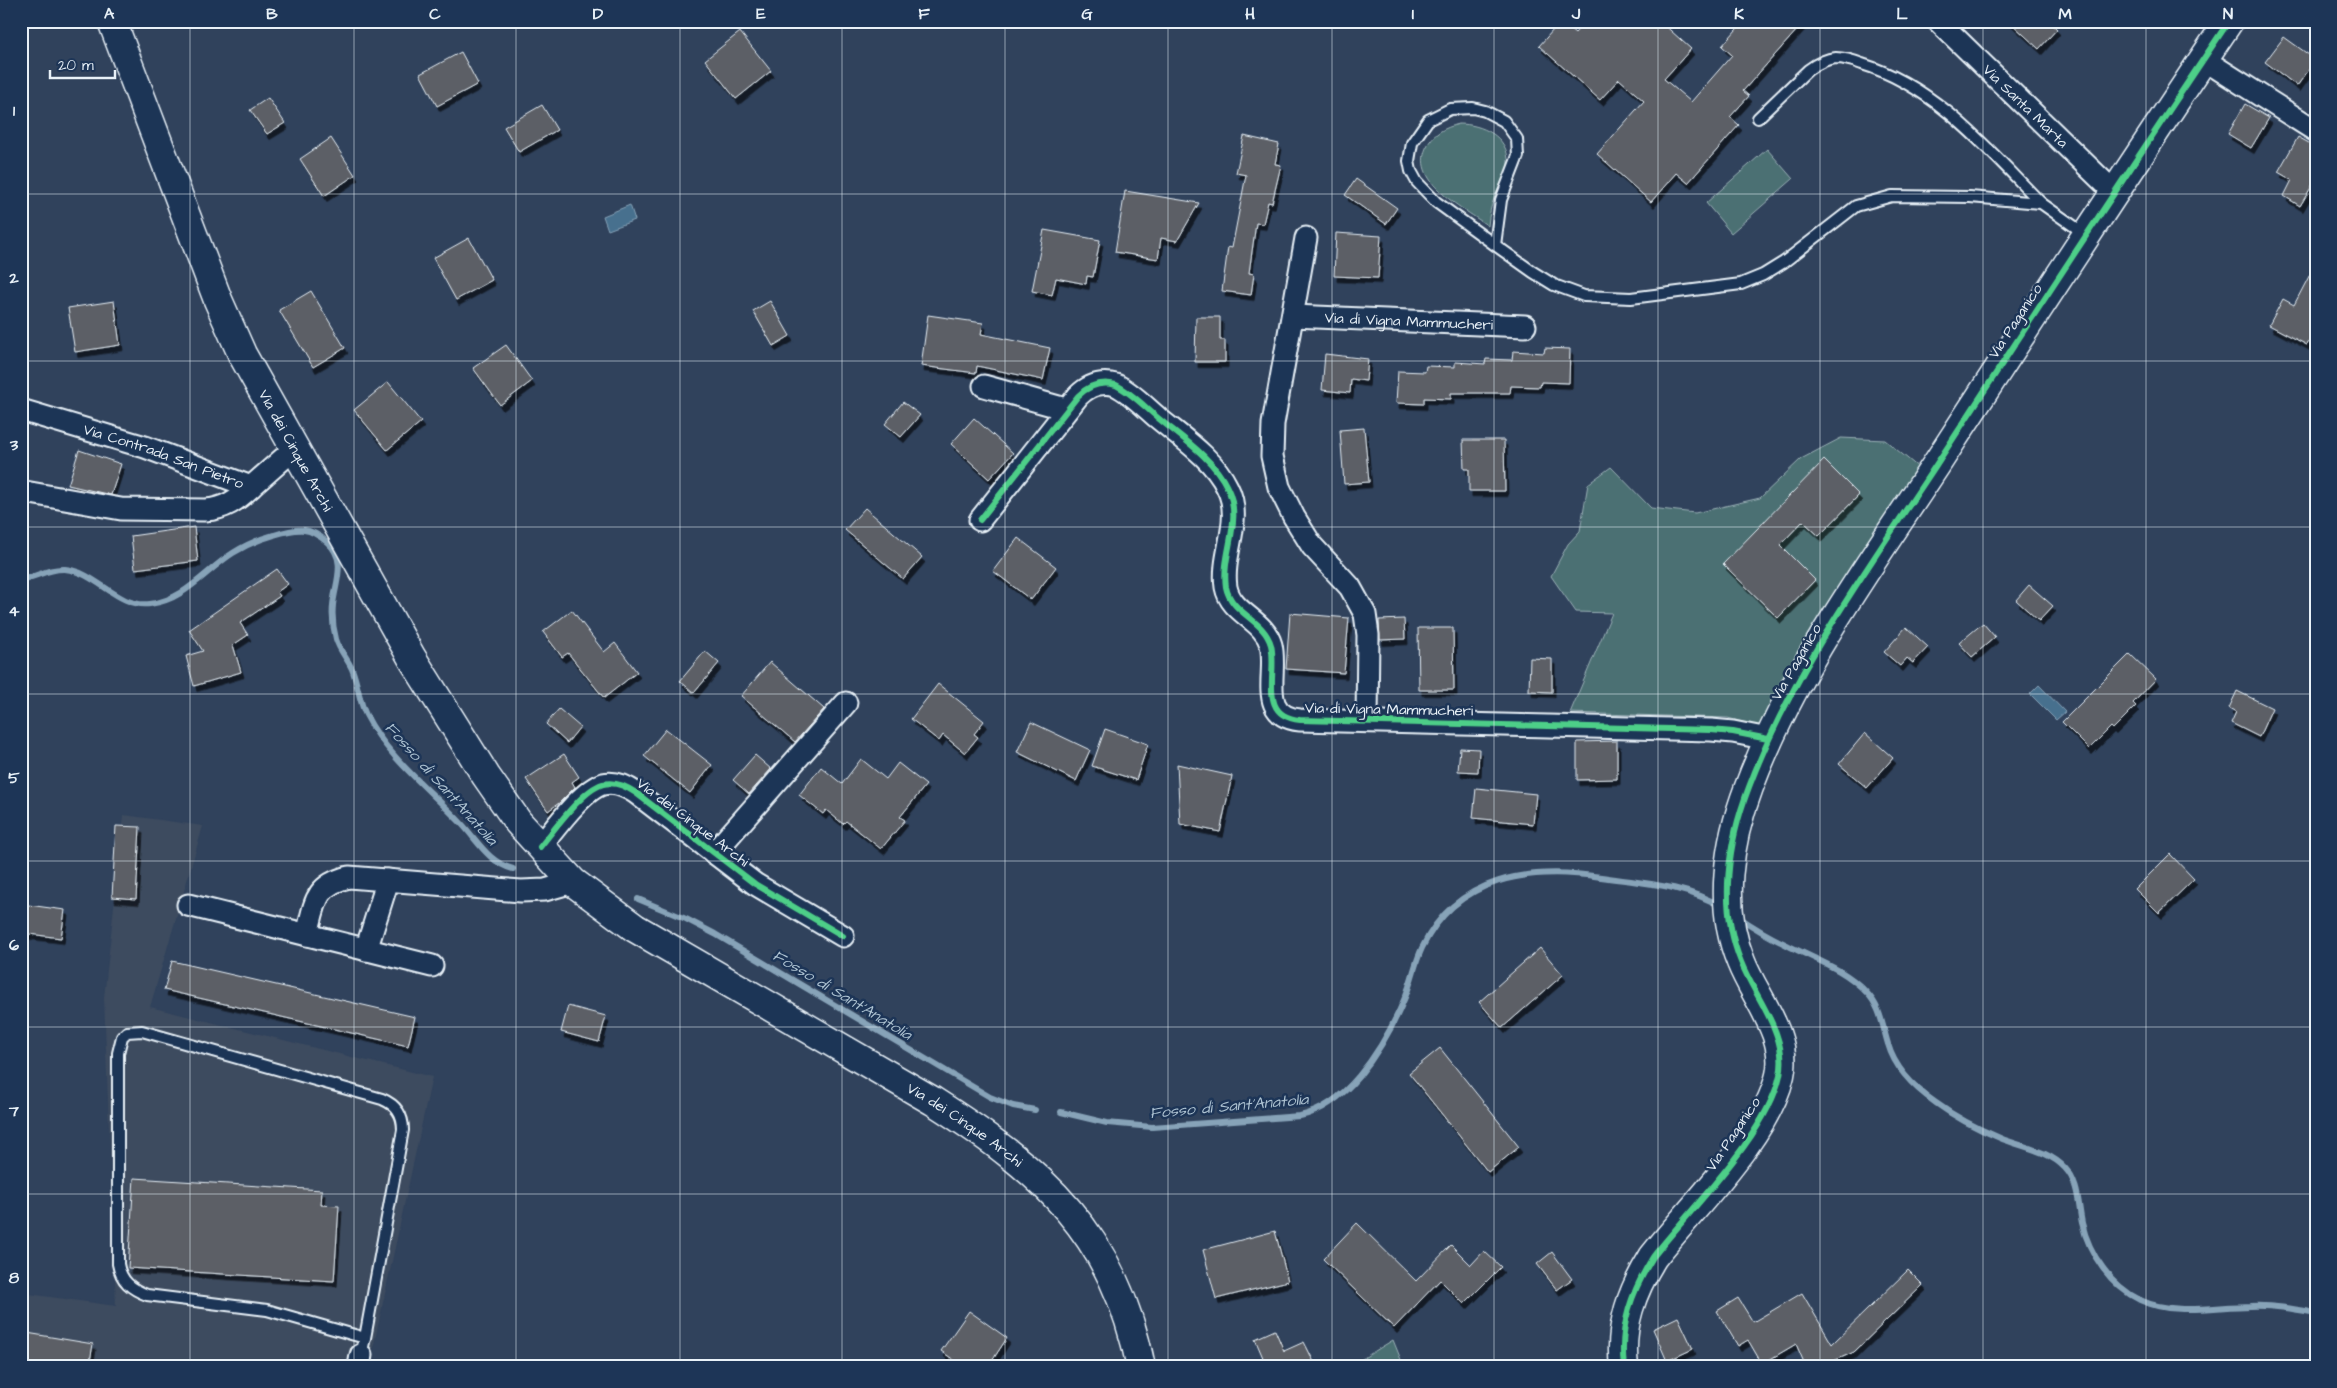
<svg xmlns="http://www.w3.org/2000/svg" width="2337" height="1388" font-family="'Architects Daughter',sans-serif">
  <defs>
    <filter id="shadow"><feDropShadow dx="3" dy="5.5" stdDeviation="0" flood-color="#0009"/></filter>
  </defs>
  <rect width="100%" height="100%" fill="#30425c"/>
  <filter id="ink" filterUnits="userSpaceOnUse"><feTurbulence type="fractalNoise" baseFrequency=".02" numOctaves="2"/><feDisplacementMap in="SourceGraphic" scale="10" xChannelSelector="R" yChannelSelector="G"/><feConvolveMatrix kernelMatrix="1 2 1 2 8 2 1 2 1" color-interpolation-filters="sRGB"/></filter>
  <g filter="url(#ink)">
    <path fill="#3d4b5f" d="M124,815L203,826L150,1007L432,1077L369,1367H21V1293L116,1306L104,998Z"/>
    <g fill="#4b7073" stroke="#9ab0b6">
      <path d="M1459,124C1481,124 1509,136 1508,163C1507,174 1499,186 1495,196C1491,205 1489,215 1488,226C1465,209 1411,183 1426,148C1433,133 1444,128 1459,124Z"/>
      <path d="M1767,149L1793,179L1731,233L1706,203Z"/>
      <path d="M1841,438L1885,440L1919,468L1784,675L1761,727L1728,718L1570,713L1612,613L1576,612L1551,576L1568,544L1580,531L1588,484L1611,467L1651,508L1695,513L1760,498L1801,459Z"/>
      <path d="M1393,1340L1404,1367H1349Z"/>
    </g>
    <g fill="#466f8e" stroke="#87a3b8">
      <path d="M630,205L635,220L608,230L603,216Z"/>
      <path d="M2039,685L2065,712L2056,720L2030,694Z"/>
    </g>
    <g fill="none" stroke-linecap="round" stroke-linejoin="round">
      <g stroke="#87a3b8" stroke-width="6">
        <path d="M21,580C36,577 49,568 65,569C97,572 117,608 150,604C185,600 206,570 233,553C246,545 259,539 274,535C284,532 294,529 304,530C313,531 320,536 327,542C348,560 335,583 333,605C332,616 333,628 336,639C339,650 347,658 352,669C358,684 359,701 366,715C388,758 429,789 461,823C478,841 488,862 513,869"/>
        <path d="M638,899L686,919L715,934L990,1097L1013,1106L1035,1110"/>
        <path d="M1737,916C1753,927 1770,937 1787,945C1814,959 1845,969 1866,992C1881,1007 1882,1025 1888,1044C1895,1069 1916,1089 1936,1103C1955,1117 1978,1129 2000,1138C2022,1147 2048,1150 2065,1168C2079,1183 2078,1204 2082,1223C2089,1254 2111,1286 2140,1300C2174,1316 2215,1306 2251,1306C2273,1305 2294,1309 2316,1313"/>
        <path d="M1061,1112L1107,1123L1152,1127L1300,1116C1324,1111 1343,1095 1359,1076C1379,1052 1394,1025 1406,995C1412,980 1415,963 1422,948C1456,876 1531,866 1601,877C1642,883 1686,885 1722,907"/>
      </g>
    </g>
    <g fill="#5c5f66" stroke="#e8f1f8" filter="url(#shadow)">
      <path d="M1561,21L1575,33L1586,21H1660L1691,49L1664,79L1691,102L1732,55L1722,46L1744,21H1805L1743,91L1749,96L1730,117L1739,125L1688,183L1676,173L1651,202L1597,154L1644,101L1619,79L1600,100L1539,46Z"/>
      <path d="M2009,21H2049L2057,29L2039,49Z"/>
      <path d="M740,32L771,71L736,99L705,60Z"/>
      <path d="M2284,37L2316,60L2297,86L2265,62Z"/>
      <path d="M461,52L478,84L437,106L420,74Z"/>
      <path d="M268,98L285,123L267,134L250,110Z"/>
      <path d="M2245,104L2269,118L2251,148L2228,134Z"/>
      <path d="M542,105L557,130L519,152L504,127Z"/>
      <path d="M1244,136L1279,144L1275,164L1281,165L1272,203L1268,202L1263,224L1256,223L1249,273L1254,274L1251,295L1222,291L1228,247L1232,248L1246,175L1236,173Z"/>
      <path d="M2298,137L2316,147V179L2300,206L2284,196L2292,180L2278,172Z"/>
      <path d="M331,138L355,175L324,196L300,159Z"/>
      <path d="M1356,179L1397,208L1386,224L1345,195Z"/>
      <path d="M1125,191L1199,203L1177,241L1161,238L1158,259L1115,252Z"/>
      <path d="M1044,230L1100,240L1093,277L1087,276L1086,284L1056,278L1052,295L1032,291Z"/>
      <path d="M1336,233L1381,236L1378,278L1334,276Z"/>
      <path d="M469,238L492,280L456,300L433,258Z"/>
      <path d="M2316,263V329L2307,345L2269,325L2283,299L2294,305Z"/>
      <path d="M311,291L345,348L313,367L279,310Z"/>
      <path d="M114,301L120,345L75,352L68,308Z"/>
      <path d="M770,301L790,336L773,346L753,311Z"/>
      <path d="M928,315L983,323L981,334L1050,348L1043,380L977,366L976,373L921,366Z"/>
      <path d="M1196,317H1220V340H1225V362H1195Z"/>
      <path d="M506,345L532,381L500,405L473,368Z"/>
      <path d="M1545,348L1570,349L1569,383L1541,382L1540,387L1511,386L1510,393H1451V399L1424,398V404L1396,403L1398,371L1425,372L1426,366L1455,367V362L1485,364L1486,359L1512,360L1513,351L1544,353Z"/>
      <path d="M1325,354L1368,359L1366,381L1351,379L1350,393L1322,390Z"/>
      <path d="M388,382L421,422L387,450L354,410Z"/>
      <path d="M903,402L920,415L901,437L885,424Z"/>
      <path d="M974,418L1013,453L989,479L951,444Z"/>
      <path d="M1364,428L1369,482L1344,484L1340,430Z"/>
      <path d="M1463,440H1504L1505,491H1469V469H1464Z"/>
      <path d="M79,450L121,464L111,495L68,485Z"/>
      <path d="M1824,460L1859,495L1819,536L1803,521L1780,545L1815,580L1778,618L1723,564Z"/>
      <path d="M865,508L922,557L903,579L845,530Z"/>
      <path d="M194,527L198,561L135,569L131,536Z"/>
      <path d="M1018,538L1056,567L1031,600L993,571Z"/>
      <path d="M277,569L288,584L277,592L280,596L240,623L248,635L233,645L241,672L194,686L186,656L203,651L189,630Z"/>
      <path d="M2029,585L2053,606L2039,621L2016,600Z"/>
      <path d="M572,610L604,652L615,643L637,672L604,698L568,653L562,657L543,632Z"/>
      <path d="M1290,613L1349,618L1344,673L1286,669Z"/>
      <path d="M1404,619L1405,639L1380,640L1379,620Z"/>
      <path d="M1983,623L1995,637L1972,657L1959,643Z"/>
      <path d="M1906,627L1928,647L1913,663L1907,658L1900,666L1884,652Z"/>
      <path d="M1418,628H1453L1454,690H1419Z"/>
      <path d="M705,651L719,663L694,693L680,681Z"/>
      <path d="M2130,654L2156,679L2133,703L2136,706L2113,729L2111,727L2089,749L2062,722Z"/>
      <path d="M1530,658L1552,659V692L1529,691Z"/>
      <path d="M770,662L824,709L795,742L741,696Z"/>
      <path d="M938,684L984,721L974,734L978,737L965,753L943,735L939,741L911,719Z"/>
      <path d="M2237,691L2272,708L2259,737L2231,723L2236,712L2229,708Z"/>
      <path d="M559,709L580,727L567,743L546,724Z"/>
      <path d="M1031,722L1090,750L1076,781L1017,752Z"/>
      <path d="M666,729L712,765L690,793L644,756Z"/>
      <path d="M1105,729L1148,744L1136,780L1092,766Z"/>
      <path d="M1865,733L1893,758L1867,788L1839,764Z"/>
      <path d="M1617,741V779L1577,780V742Z"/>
      <path d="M1460,748L1479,749L1478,772L1458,771Z"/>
      <path d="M564,754L579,777L572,782L575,787L559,803L548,811L526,779Z"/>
      <path d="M755,755L771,769L749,794L733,780Z"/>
      <path d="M861,759L886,779L898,763L926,785L900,817L905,820L881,849L846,821L843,824L826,810L823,814L799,795L821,767L842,784Z"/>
      <path d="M1177,764L1232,776L1220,832L1180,824Z"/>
      <path d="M1476,788L1536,794L1533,824L1473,818Z"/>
      <path d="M116,826L140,827L136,899L112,897Z"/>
      <path d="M2170,854L2194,879L2159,913L2135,889Z"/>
      <path d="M21,904L65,910L61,938L21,933Z"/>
      <path d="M1540,948L1563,975L1502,1028L1479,1002Z"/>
      <path d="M172,961L415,1017L408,1046L164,990Z"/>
      <path d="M568,1006L606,1016L599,1042L561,1032Z"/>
      <path d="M1440,1048L1519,1147L1488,1172L1409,1073Z"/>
      <path d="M134,1178L322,1190L321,1205L339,1206L334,1281L128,1268Z"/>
      <path d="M1357,1223L1416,1281L1451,1245L1471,1265L1484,1251L1501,1267L1464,1304L1440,1280L1394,1328L1323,1259Z"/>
      <path d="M1275,1231L1288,1281L1216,1299L1203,1250Z"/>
      <path d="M1552,1252L1572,1279L1557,1290L1537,1264Z"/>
      <path d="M1908,1270L1923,1285L1854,1352L1820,1367H1806L1796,1344L1762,1364L1748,1340L1738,1346L1717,1311L1738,1298L1753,1322L1802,1293L1832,1344Z"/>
      <path d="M969,1311L1007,1338L988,1367H964L941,1351Z"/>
      <path d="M1678,1317L1693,1349L1667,1361L1653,1329Z"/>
      <path d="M1275,1330L1284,1351L1304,1342L1314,1362L1305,1367H1250L1264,1360L1255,1339Z"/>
      <path d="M21,1332L93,1344L89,1367H21Z"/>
    </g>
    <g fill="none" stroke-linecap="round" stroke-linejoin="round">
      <g stroke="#e8f1f8" stroke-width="14">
        <g id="lane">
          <path d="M1758,118L1808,70C1816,64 1825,59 1836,58C1844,58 1854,61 1862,64C1935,86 1989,150 2041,203"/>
          <path d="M1495,245L1501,200L1518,156L1517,139L1504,121L1485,111L1473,108L1450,109L1428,120L1412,143L1409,161L1411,171L1417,182L1436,202L1495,245L1533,272L1554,285L1584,296L1631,298L1741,284L1763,275L1784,262L1856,206L1892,196L1970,197L2041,203L2085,234"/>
          <path d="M361,1355L365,1338L403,1130C403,1114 396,1105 382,1099L142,1031L127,1032L122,1037L118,1053V1264C121,1281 131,1289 147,1295L267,1310L365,1338"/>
        </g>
      </g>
      <g stroke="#e8f1f8" stroke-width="25">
        <g id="street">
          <path id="s1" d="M1938,21L2114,192"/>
          <path d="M2203,59L2316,131"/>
          <path d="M1306,238L1273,424L1272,456L1279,487L1294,517L1312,546L1350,587L1365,614L1368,635L1367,720"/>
          <path id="s2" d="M1293,316L1525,326"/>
          <path d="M984,386L1066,409"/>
          <path id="s3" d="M21,410L145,447L251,487L294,449"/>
          <path d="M25,492L121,509L205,510C225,509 237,500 251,487"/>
          <path d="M980,520L1078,396C1089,385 1101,381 1116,385C1132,393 1145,407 1158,418C1182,438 1213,458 1227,487C1244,520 1221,553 1226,587C1231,614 1264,619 1271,645C1278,673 1257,716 1300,720L1711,730L1733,732L1768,739"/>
          <path d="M540,847C554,830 582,790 603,784C615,781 626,786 636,793L755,884L843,936"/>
          <path d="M714,853L846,703"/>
          <path d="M188,905L432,966"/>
          <path d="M307,935C315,904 314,885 349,877L521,891L545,890L573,882"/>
          <path d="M366,950L388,880"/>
          <path d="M359,1367L361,1355"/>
        </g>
      </g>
      <g stroke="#e8f1f8" stroke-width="31">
        <g id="secondary">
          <path id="s4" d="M112,21L218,300L242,354L412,658L486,776L518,822L573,882L635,928L933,1101C1043,1171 1114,1233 1141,1367"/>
          <path d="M1624,1367C1619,1325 1632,1291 1653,1257C1691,1208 1767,1135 1780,1075C1789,1035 1755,998 1741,962C1718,906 1728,842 1749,787C1793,670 1868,568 1936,465C2033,316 2130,168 2229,21"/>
        </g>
      </g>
      <use href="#lane" stroke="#1d3557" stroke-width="10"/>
      <use href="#street" stroke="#1d3557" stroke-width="21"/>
      <use href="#secondary" stroke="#1d3557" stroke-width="28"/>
      <g stroke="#1d3557" stroke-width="9">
        <g id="cycleway">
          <path d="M980,520L1078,396C1089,385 1101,381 1116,385C1132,393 1145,407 1158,418C1182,438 1213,458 1227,487C1244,520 1221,553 1226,587C1231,614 1264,619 1271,645C1278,673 1257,716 1300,720L1711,730L1733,732L1768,739"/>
          <path d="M540,847C554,830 582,790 603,784C615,781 626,786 636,793L755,884L843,936"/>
          <path d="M1624,1367C1619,1325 1632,1291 1653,1257C1691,1208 1767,1135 1780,1075C1789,1035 1755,998 1741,962C1718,906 1728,842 1749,787C1793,670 1868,568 1936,465C2033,316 2130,168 2229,21"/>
        </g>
      </g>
      <use href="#cycleway" stroke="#4dcf88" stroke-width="6"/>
    </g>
  </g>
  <path fill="none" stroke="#e8f1f8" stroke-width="1" stroke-opacity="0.55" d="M190,21V1367M354,21V1367M516,21V1367M680,21V1367M842,21V1367M1005,21V1367M1168,21V1367M1332,21V1367M1494,21V1367M1658,21V1367M1820,21V1367M1983,21V1367M2146,21V1367M21,194H2316M21,361H2316M21,527H2316M21,694H2316M21,861H2316M21,1027H2316M21,1194H2316"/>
  <g text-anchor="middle" stroke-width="5" stroke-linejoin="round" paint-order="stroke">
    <g font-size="15" fill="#e8f1f8" stroke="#1d3557">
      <text dy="5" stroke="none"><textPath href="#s1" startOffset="122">Via Santa Marta</textPath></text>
      <text dy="5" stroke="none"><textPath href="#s2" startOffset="116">Via di Vigna Mammucheri</textPath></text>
      <text transform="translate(2015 321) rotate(-57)" y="5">Via Paganico</text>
      <text dy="5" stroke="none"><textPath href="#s4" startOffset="468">Via dei Cinque Archi</textPath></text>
      <text dy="5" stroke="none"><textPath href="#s3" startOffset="150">Via Contrada San Pietro</textPath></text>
      <text transform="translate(1796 662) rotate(-60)" y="5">Via Paganico</text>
      <text transform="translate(1389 709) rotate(1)" y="5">Via di Vigna Mammucheri</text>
      <text transform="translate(693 822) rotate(37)" y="5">Via dei Cinque Archi</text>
      <text dy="5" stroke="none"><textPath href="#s4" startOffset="1444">Via dei Cinque Archi</textPath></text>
      <text transform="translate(1733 1134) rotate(-56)" y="5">Via Paganico</text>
    </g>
    <g font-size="16" font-style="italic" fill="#afc4d3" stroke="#1d3557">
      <text transform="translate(442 783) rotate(48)" y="6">Fosso di Sant'Anatolia</text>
      <text transform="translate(843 994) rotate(31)" y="6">Fosso di Sant'Anatolia</text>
      <text transform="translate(1229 1105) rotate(-5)" y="6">Fosso di Sant'Anatolia</text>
    </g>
  </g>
  <rect width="2337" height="1388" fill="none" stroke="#1d3557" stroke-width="55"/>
  <path d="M50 70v8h65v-8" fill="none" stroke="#e8f1f8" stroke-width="2.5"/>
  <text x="58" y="70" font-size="15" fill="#e8f1f8" stroke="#1d3557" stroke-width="4" paint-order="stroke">20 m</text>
  <rect x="28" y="28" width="2282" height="1332" fill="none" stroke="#e8f1f8" stroke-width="2"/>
  <g font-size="16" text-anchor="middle" font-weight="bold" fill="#e8f1f8">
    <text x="109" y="19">A</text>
    <text x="272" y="19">B</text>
    <text x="435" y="19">C</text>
    <text x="598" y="19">D</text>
    <text x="761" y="19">E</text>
    <text x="924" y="19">F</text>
    <text x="1087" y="19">G</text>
    <text x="1250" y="19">H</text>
    <text x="1413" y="19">I</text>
    <text x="1576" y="19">J</text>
    <text x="1739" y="19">K</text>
    <text x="1902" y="19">L</text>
    <text x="2065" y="19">M</text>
    <text x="2228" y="19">N</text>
    <text x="14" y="116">1</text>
    <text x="14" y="283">2</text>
    <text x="14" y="450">3</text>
    <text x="14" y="616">4</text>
    <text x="14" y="783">5</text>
    <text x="14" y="950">6</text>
    <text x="14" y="1116">7</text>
    <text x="14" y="1283">8</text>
  </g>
</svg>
